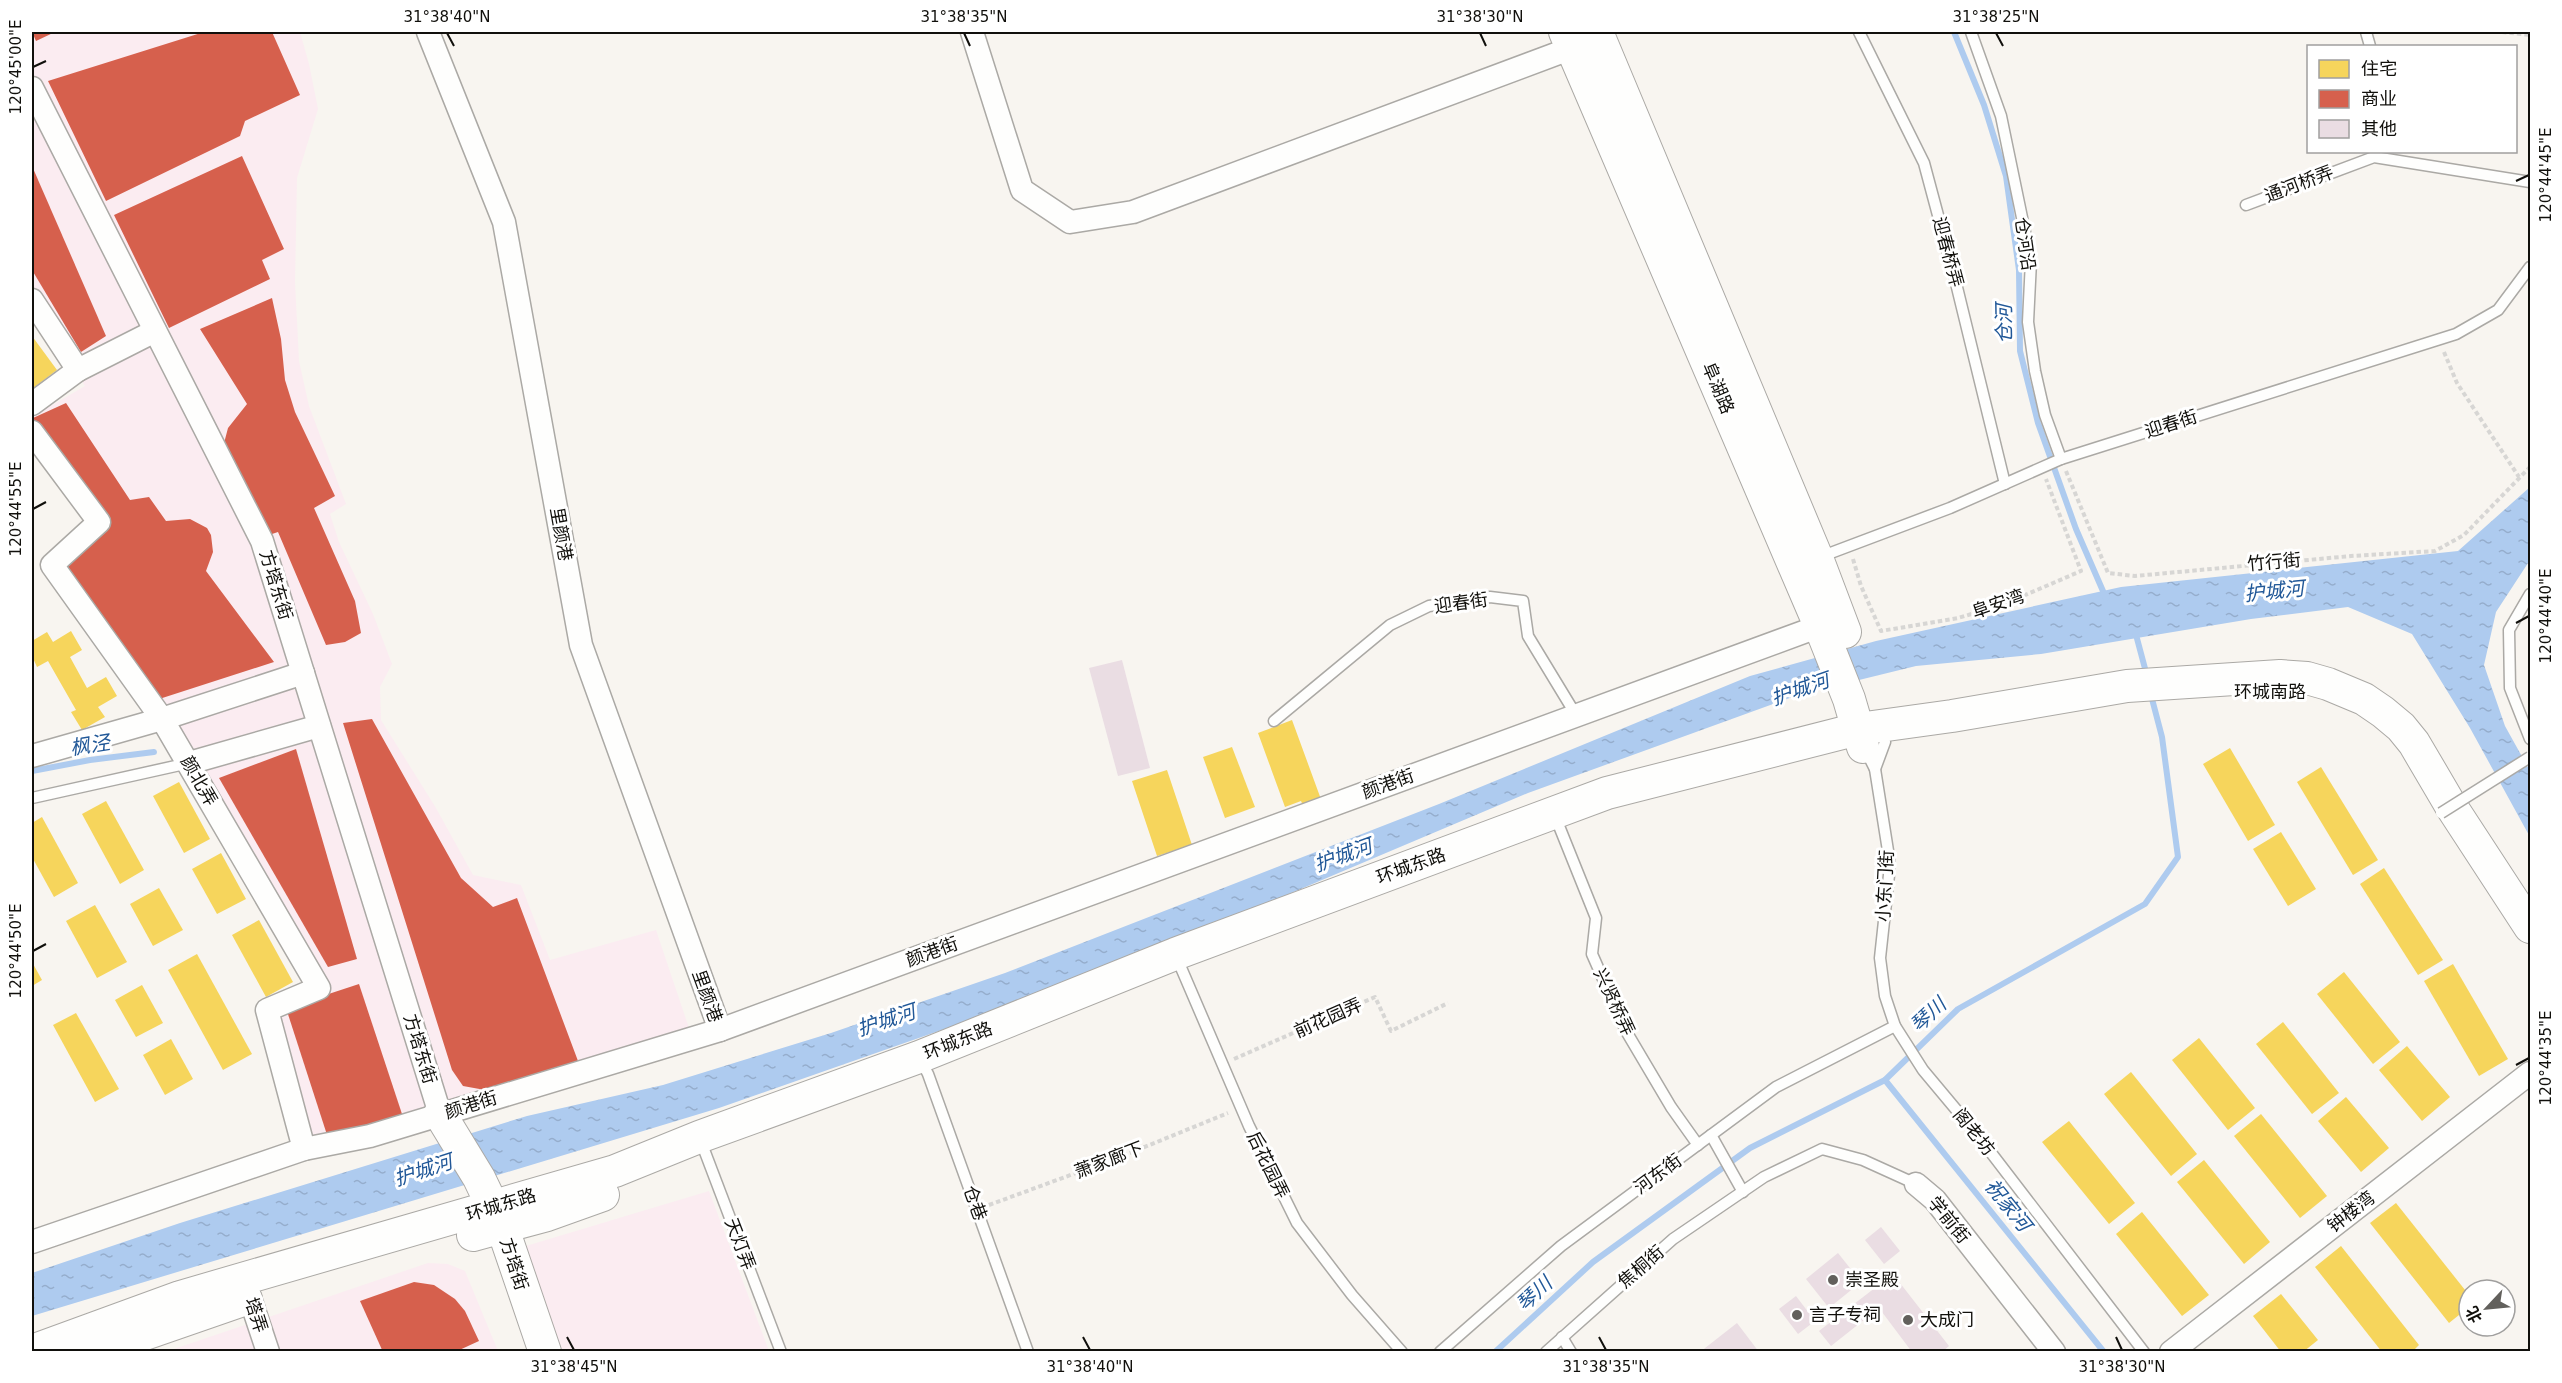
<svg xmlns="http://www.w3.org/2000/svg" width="2562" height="1383" font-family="'DejaVu Sans','Noto Sans SC',sans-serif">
  <defs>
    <pattern id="water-ripples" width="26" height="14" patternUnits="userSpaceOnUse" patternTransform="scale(1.5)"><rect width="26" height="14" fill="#aecbef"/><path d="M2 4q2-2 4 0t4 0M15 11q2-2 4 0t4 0" fill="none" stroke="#95adcc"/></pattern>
  </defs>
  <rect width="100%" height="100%" fill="#f8f5f0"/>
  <g fill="#fbecf1">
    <path d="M32,32H300L309,64L318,109L297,178L295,282L299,361L309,406L346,504L330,514L339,542L373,614L392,664L380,687L381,720L436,808L473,875L521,885L550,960L656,930L692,1037L304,1160L259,1010L322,985L56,565L104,523L32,426V417L85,386L32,303Z"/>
    <path d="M709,1191L769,1351H557L526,1246Z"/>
    <path d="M428,1263L448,1264L465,1271L498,1351L165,1352Z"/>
  </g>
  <path fill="url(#water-ripples)" d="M2530,487V560L2496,612L2484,665L2505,726L2530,771V837L2470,728L2412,634L2348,607L2251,619L2041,654L1916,666L1798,695L1528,793L1258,907L993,1012L719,1108L32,1316V1273L180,1223L527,1116L663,1085L831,1033L1005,973L1439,804L1750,676L1876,641L2121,587L2458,551Z"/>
  <g fill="#f6d55c">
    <path d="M32,336L57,370L32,389Z"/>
    <path d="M71,631L82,650L70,657L87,688L106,677L117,696L98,707L105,717L82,730L71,712L76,710L48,661L37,667L32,656V641L47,632L53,642Z"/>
    <path d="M1292,720L1322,802L1304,808L1301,801L1285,807L1258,733Z"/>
    <path d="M1232,747L1255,807L1225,818L1203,757Z"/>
    <path d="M2230,748L2275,825L2248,841L2203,764Z"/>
    <path d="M2321,767L2378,860L2353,875L2297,782Z"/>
    <path d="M1167,770L1192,845L1157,856L1132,781Z"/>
    <path d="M179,782L210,839L184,853L153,796Z"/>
    <path d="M106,801L144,870L120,884L82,814Z"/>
    <path d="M42,817L78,883L54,897L32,857V823Z"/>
    <path d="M2281,832L2316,889L2288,906L2253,849Z"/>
    <path d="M221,853L246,899L217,914L192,869Z"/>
    <path d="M2384,868L2443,960L2418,975L2360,884Z"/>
    <path d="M159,888L183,930L153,946L130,904Z"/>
    <path d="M95,905L127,962L97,978L66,921Z"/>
    <path d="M259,920L293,982L266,997L232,935Z"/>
    <path d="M197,954L252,1054L223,1070L168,970Z"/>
    <path d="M32,962L42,980L32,986Z"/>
    <path d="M2453,964L2508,1059L2479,1076L2424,981Z"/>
    <path d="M2344,972L2400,1042L2373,1064L2317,994Z"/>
    <path d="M142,985L163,1023L136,1037L115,1000Z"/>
    <path d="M76,1013L119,1089L95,1102L53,1025Z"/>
    <path d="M2283,1022L2339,1093L2312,1114L2256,1044Z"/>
    <path d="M2199,1038L2255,1108L2228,1130L2172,1060Z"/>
    <path d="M171,1039L193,1079L165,1095L143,1055Z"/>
    <path d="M2407,1046L2450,1097L2422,1121L2379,1070Z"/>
    <path d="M2131,1072L2197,1154L2171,1176L2104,1094Z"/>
    <path d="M2346,1097L2389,1148L2361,1172L2318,1121Z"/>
    <path d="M2261,1114L2327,1196L2300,1218L2234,1136Z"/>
    <path d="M2069,1121L2135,1203L2109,1224L2042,1142Z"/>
    <path d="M2204,1160L2270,1242L2244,1264L2177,1182Z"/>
    <path d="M2396,1203L2469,1295V1307L2449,1323L2370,1223Z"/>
    <path d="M2142,1212L2209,1295L2182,1316L2116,1234Z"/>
    <path d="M2341,1246L2419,1345L2412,1352H2382L2315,1267Z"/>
    <path d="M2281,1294L2318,1340L2303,1352H2281L2253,1316Z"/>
  </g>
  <g fill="#d6604d">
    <path d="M32,32H55L36,41Z"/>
    <path d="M204,32H272L300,95L245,121L240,136L106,201L48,81Z"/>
    <path d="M242,156L284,249L262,260L270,279L169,328L114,215Z"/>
    <path d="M32,166L106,336L81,352L32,270Z"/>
    <path d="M272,298L281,339L285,380L295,412L335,496L314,508L355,601L361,633L345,642L326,645L278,532L269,535L223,447L228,428L247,404L200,329Z"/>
    <path d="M66,403L130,500L149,497L166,521L190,519L207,528L211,535L213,552L206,571L274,662L153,701L60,562L109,524L33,418Z"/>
    <path d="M372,719L461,878L493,907L517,898L578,1061L485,1090L463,1086L452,1070L343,723Z"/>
    <path d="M296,749L357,959L328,967L219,778Z"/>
    <path d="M359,984L403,1117L329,1141L286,1008Z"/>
    <path d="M414,1282L434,1285L455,1299L465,1311L479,1341L455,1352H383L360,1301Z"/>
  </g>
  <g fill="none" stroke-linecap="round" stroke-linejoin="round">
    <g stroke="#aecbef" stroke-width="6">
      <path d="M1954,32L1984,105L2006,176L2019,270L2020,351L2038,423L2076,529L2106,598"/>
      <path d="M2135,631L2147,676"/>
      <path d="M32,771L90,760L154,752"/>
      <path d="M1885,1080L2104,1352"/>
      <path d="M1495,1352L1593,1262L1750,1148L1885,1080L1958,1009L2145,904L2178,857L2162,737L2151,695"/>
    </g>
  </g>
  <g fill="#eadde3">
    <path d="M1122,660L1150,768L1118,776L1089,668Z"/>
    <path d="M1881,1227L1900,1251L1884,1264L1865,1240Z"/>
    <path d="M1838,1253L1861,1282L1829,1308L1806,1279Z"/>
    <path d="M1893,1274L1949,1346L1942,1352H1912L1879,1308L1831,1346L1819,1331Z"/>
    <path d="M1796,1296L1815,1321L1798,1334L1779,1309Z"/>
    <path d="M1737,1323L1759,1352H1700Z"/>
  </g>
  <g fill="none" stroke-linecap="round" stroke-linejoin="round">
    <g stroke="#aba9a5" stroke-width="13">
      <g id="lane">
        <path d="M1859,32L1924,163L1954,275L2005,484"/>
        <path d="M1971,32L2001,116L2031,261L2028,322L2035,371L2045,415L2061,459"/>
        <path d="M2366,32L2370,46"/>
        <path d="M2246,205L2374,157L2530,182"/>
        <path d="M1820,557L1950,508L2061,459L2456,334L2498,310L2530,267"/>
        <path d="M2530,594L2509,630L2510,688L2530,739"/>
        <path d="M1274,721L1390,625L1429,606L1490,597L1523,601L1528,636L1576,715"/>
        <path d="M1864,747L1875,769L1889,857V875L1880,958L1885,996L1895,1026L1923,1070L1979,1137L2144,1352"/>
        <path d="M1875,769L1885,742"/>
        <path d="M32,798L189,763"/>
        <path d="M1555,816L1596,918L1592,954L1626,1031L1671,1107L1698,1145"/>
        <path d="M1176,956L1249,1126L1297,1223L1352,1295L1402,1352"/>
        <path d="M920,1059L928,1074L1028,1352"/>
        <path d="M1711,1135L1743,1192"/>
        <path d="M700,1139L781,1352"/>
        <path d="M1562,1337L1571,1352"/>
        <path d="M1440,1352L1561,1246L1776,1087L1895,1026"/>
        <path d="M1546,1352L1673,1239L1764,1177L1822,1149L1863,1160L1916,1184"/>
      </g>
    </g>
    <g stroke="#aba9a5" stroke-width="25">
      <g id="street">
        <path d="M428,32L504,222L581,645L720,1030"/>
        <path d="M972,32L1022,190L1070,222L1133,212L1572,48"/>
        <path d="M32,88L262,541L440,1114"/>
        <path d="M32,300L78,370L32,404"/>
        <path d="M78,370L155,331"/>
        <path d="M32,432L99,522L52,565L162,719L319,988L267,1010L304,1149"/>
        <path d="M32,756L162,719L303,673"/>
        <path d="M189,763L319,726"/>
        <path d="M1916,1184L1935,1200L2054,1352"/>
        <path d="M32,1242L304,1149L370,1136L720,1030L1820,626"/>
        <path d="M245,1283L268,1352"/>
        <path d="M2171,1352L2530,1073"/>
      </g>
    </g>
    <g stroke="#aba9a5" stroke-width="34">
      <g id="secondary">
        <path d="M1565,32L1820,626L1849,699L1863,747"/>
        <path d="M1597,32L1817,558L1845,632"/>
        <path d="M440,1114L479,1178L502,1226L545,1352"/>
        <path d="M473,1235L547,1215L603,1195"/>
        <path d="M32,1351L180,1297L615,1171L699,1137L919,1057L1175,954L1607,793L1858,729L1952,716L2127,686L2280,676L2307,678L2328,684L2364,699L2383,712L2401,727L2414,743L2451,806L2530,927"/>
        <path d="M93,1352L246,1299"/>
      </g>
    </g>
    <g stroke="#d7d6d4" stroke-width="4" stroke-dasharray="4.5 3" stroke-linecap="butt">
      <path d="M2502,32L2530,35"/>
      <path d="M2444,352L2457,383L2519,477"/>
      <path d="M2066,471L2108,573L2135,576L2351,556L2435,551L2464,535L2530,467"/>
      <path d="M1853,559L1861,586L1881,631L1958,618L2002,605L2081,571L2046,479"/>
      <path d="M1234,1059L1375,997L1391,1031L1448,1003"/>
      <path d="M989,1205L1125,1155L1228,1113"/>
    </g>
    <use href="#lane" stroke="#fefefd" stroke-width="10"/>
    <use href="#street" stroke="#fefefd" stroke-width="22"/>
    <use href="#secondary" stroke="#fefefd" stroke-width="32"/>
    <g stroke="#aba9a5" stroke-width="13" stroke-linecap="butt">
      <path id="lane-bridge" d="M2441,813L2530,757"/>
    </g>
    <use href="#lane-bridge" stroke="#fefefd" stroke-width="10"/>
  </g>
  <path fill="none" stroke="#11100c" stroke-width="2" d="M447,33L454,46M964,33L970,46M1480,33L1486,46M1996,33L2003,46M33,67L46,61M2516,181L2529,175M33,509L46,502M2516,623L2529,616M33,951L46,944M2516,1065L2529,1058M567,1337L574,1350M1083,1337L1090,1350M1599,1337L1606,1350M2116,1337L2122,1350"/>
  <g fill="#62605c" stroke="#fff" stroke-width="2">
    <circle cx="1833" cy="1280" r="6"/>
    <circle cx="1797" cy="1315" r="6"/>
    <circle cx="1908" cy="1320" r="6"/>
  </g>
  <g text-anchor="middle" stroke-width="6" stroke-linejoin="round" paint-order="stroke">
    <g font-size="18" fill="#11100c" stroke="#fff">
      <text transform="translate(2299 184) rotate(-21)" y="6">通河桥弄</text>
      <text transform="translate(2025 244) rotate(82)" y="6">仓河沿</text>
      <text transform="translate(1948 252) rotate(75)" y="6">迎春桥弄</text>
      <text transform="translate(1718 388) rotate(67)" y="6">阜湖路</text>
      <text transform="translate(2171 424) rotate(-18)" y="6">迎春街</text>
      <text transform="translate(561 534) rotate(80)" y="6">里颜港</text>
      <text transform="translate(2274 562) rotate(-5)" y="6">竹行街</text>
      <text transform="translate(276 585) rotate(73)" y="6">方塔东街</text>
      <text transform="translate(1461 603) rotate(-8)" y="6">迎春街</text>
      <text transform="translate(1998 604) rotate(-19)" y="6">阜安湾</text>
      <text x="2270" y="698">环城南路</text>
      <text transform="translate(199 781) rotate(60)" y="6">颜北弄</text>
      <text transform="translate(1388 784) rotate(-20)" y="6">颜港街</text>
      <text transform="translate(1411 866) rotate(-20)" y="6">环城东路</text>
      <text transform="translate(1885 886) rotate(-87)" y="6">小东门街</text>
      <text transform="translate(932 952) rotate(-20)" y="6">颜港街</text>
      <text transform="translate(707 996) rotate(70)" y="6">里颜港</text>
      <text transform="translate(1614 1002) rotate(65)" y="6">兴贤桥弄</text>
      <text transform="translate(1328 1018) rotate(-24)" y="6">前花园弄</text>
      <text transform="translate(958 1041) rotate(-22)" y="6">环城东路</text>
      <text transform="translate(420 1049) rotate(73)" y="6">方塔东街</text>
      <text transform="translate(471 1105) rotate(-17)" y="6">颜港街</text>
      <text transform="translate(1974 1132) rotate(51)" y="6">阁老坊</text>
      <text transform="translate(1109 1160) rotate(-21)" y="6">萧家廊下</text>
      <text transform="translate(1268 1165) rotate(64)" y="6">后花园弄</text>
      <text transform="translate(1658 1174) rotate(-36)" y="6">河东街</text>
      <text transform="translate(975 1203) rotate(70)" y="6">仓巷</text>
      <text transform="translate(501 1205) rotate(-17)" y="6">环城东路</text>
      <text transform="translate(2351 1212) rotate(-38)" y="6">钟楼湾</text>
      <text transform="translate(1949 1220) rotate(51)" y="6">学前街</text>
      <text transform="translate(740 1244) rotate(69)" y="6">天灯弄</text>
      <text transform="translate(514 1264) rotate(72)" y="6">方塔街</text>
      <text transform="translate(1641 1267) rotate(-41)" y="6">焦桐街</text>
      <text transform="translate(256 1315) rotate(72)" y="6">塔弄</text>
    </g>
    <g font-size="18" fill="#11100c" stroke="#fff" text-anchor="start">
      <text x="1845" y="1286">崇圣殿</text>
      <text x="1809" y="1321">言子专祠</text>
      <text x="1920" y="1326">大成门</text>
    </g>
    <g font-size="20" font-style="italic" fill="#215898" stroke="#fff">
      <text transform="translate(2004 324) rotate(-91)" y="7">仓河</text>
      <text transform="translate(2274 591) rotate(-6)" y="7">护城河</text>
      <text transform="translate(1800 689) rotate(-19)" y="7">护城河</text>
      <text transform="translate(90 745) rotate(-9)" y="7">枫泾</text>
      <text transform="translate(1343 855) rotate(-20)" y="7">护城河</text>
      <text transform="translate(1928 1015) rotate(-43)" y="7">琴川</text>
      <text transform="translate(886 1020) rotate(-18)" y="7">护城河</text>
      <text transform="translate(423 1170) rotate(-18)" y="7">护城河</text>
      <text transform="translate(2008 1205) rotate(51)" y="7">祝家河</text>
      <text transform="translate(1534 1294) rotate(-43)" y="7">琴川</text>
    </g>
  </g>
  <rect width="2562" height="1383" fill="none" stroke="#ffffff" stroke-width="66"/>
  <rect x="2307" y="45" width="210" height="108" fill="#ffffff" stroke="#a09f9e" stroke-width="1.5"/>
  <rect x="2319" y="60" width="30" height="18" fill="#f6d55c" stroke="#a09f9e" stroke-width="1.5"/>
  <text x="2361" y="75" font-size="18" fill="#11100c">住宅</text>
  <rect x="2319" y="90" width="30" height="18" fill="#d6604d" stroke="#a09f9e" stroke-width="1.5"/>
  <text x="2361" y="105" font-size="18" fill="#11100c">商业</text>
  <rect x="2319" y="120" width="30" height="18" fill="#eadde3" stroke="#a09f9e" stroke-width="1.5"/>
  <text x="2361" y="135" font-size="18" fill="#11100c">其他</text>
  <g transform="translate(2487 1308) rotate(244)"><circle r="28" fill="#ffffff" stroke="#a09f9e" stroke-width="1.5"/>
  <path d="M0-4.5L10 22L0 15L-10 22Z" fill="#62605c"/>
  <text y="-9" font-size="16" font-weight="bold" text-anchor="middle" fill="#11100c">北</text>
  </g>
  <rect x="33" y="33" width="2496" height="1317" fill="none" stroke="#11100c" stroke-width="2"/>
  <g font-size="15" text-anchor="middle" fill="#11100c">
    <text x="447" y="22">31°38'40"N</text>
    <text x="964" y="22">31°38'35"N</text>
    <text x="1480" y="22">31°38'30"N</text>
    <text x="1996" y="22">31°38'25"N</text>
    <text transform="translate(16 67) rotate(-90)" y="5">120°45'00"E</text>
    <text transform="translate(2546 175) rotate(-90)" y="5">120°44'45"E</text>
    <text transform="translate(16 509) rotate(-90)" y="5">120°44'55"E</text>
    <text transform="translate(2546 616) rotate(-90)" y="5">120°44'40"E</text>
    <text transform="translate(16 951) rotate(-90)" y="5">120°44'50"E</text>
    <text transform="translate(2546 1058) rotate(-90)" y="5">120°44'35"E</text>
    <text x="574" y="1372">31°38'45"N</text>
    <text x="1090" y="1372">31°38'40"N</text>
    <text x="1606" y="1372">31°38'35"N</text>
    <text x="2122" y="1372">31°38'30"N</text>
  </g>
</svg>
